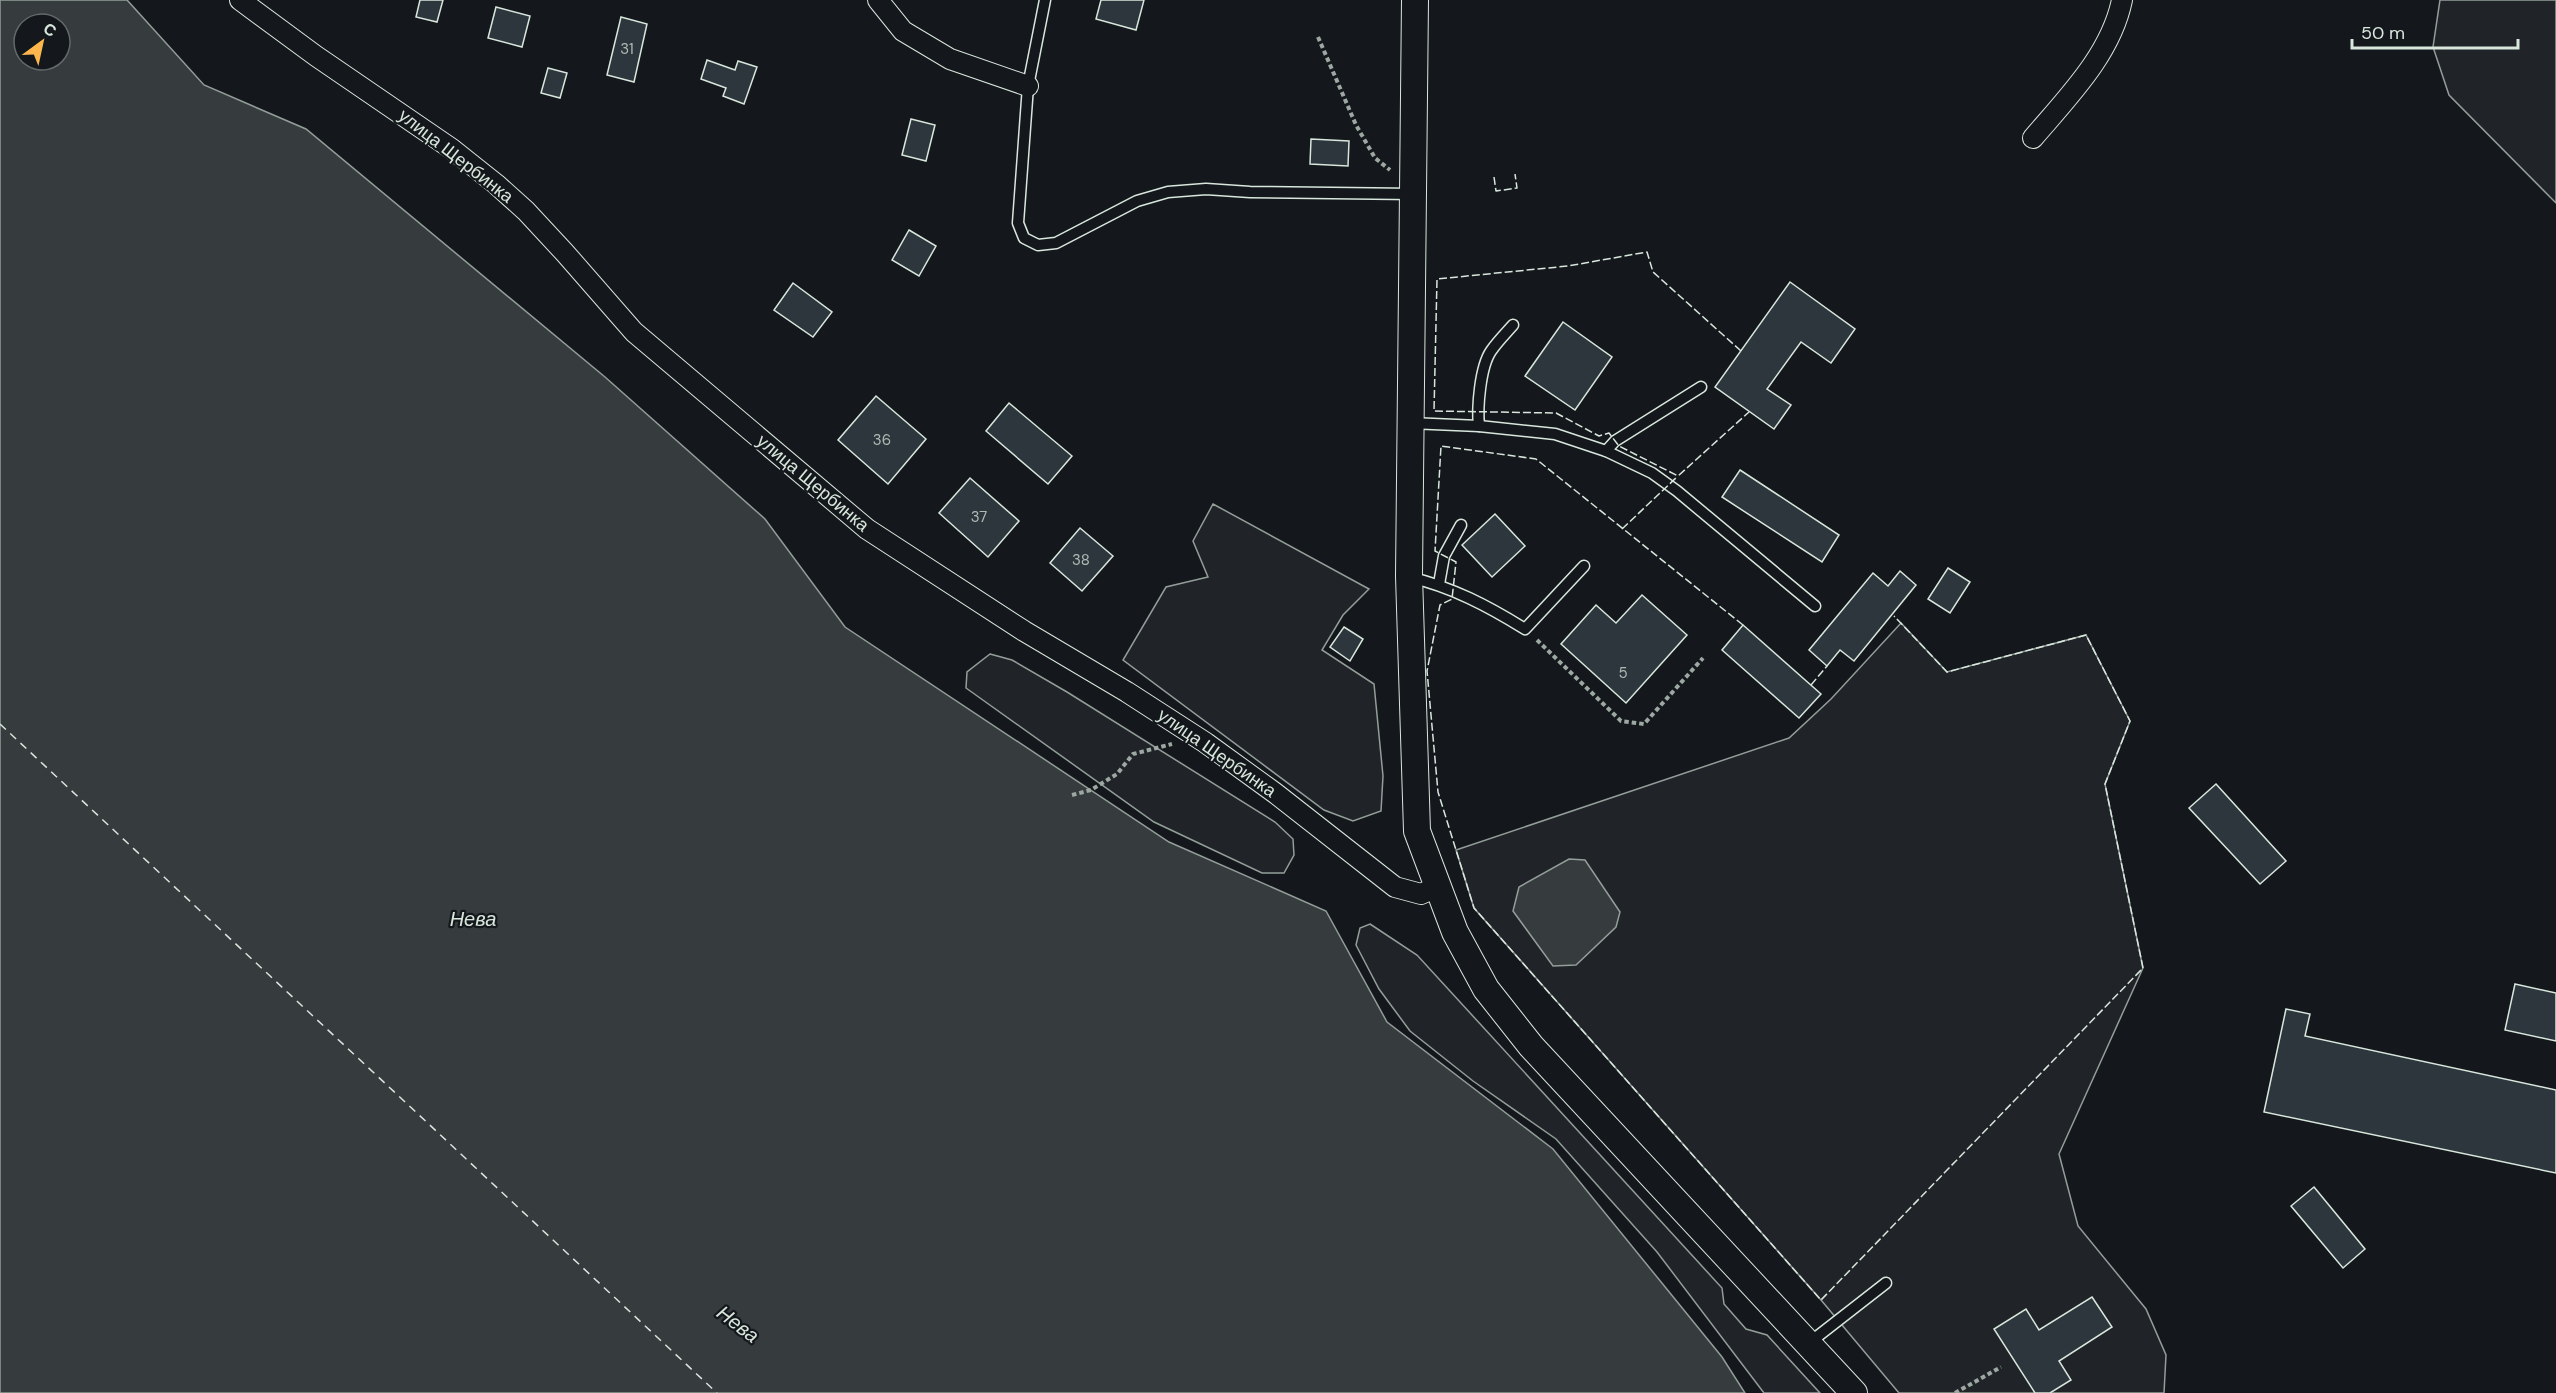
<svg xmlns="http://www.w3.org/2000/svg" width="2556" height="1393" font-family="'DM Sans',sans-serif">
  <rect width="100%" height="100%" fill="#14181c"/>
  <g fill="#202428" stroke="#939e99" stroke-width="1.5">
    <path d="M2440,0H2556V203L2449,95L2433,47Z"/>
    <path d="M1213,504L1369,589L1343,615L1322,650L1374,684L1383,776L1381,811L1353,821L1324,810L1123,660L1166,587L1208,577L1193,541Z"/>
    <path d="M1901,623L1947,672L2086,635L2130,721L2105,784L2143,968L2059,1154L2078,1226L2146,1309L2166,1355L2164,1393H1899L1821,1300L1474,908L1456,850L1789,738L1831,699Z"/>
    <path d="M990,654L1012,660L1067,692L1275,822L1293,839L1294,855L1284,873H1262L1154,822L966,688L967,672Z"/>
    <path d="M1370,924L1417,955L1722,1288L1724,1304L1746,1329L1767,1335L1820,1393H1764L1657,1252L1556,1139L1473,1081L1410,1031L1379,989L1356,945L1360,928Z"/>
  </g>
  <g fill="#363b3e" stroke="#939e99" stroke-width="1.5" fill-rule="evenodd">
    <path d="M0,0H127L204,85L306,129L605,377L765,519L845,627L1169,842L1326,911L1387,1022L1553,1149L1722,1357L1745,1393H0ZM24,24H60V60H24Z"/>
    <path d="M1569,859L1585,860L1620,912L1616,927L1576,965L1553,966L1513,911L1519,887Z"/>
  </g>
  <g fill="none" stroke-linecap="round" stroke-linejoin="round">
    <path stroke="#d8e6dc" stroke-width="1.5" stroke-dasharray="8 6" stroke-linecap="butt" d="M0,724L717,1393"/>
  </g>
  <g fill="#2c363c" stroke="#d8e6dc" stroke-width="1.5">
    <path d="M420,0H443L437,22L416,17Z"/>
    <path d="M1101,0H1144L1136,30L1096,19Z"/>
    <path d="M496,7L530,16L522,47L488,38Z"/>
    <path d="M621,17L647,24L634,82L607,75Z"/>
    <path d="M707,60L735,70L738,61L757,67L744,104L723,96L726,88L701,79Z"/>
    <path d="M548,68L567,73L560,98L541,93Z"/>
    <path d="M911,119L935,125L926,161L902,155Z"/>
    <path d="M1311,139L1349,141L1348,166L1310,164Z"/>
    <path d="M909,230L936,246L919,276L892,260Z"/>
    <path d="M1790,282L1855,329L1831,363L1801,342L1767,389L1791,405L1774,429L1715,387Z"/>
    <path d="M793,283L832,312L813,337L774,310Z"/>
    <path d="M1563,322L1612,357L1575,410L1525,376Z"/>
    <path d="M876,396L926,439L888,484L838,440Z"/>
    <path d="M1009,403L1072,456L1048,484L986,431Z"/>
    <path d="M1740,470L1839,535L1822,562L1722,497Z"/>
    <path d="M970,478L1019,521L988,557L939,513Z"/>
    <path d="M1495,514L1525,546L1492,577L1462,545Z"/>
    <path d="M1080,528L1113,556L1082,591L1050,563Z"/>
    <path d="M1948,568L1970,582L1950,613L1928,599Z"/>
    <path d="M1900,571L1916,585L1854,661L1840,650L1827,666L1809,650L1873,573L1888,586Z"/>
    <path d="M1642,595L1687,635L1626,703L1561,644L1596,605L1616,623Z"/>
    <path d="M1743,625L1821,694L1799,718L1722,650Z"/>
    <path d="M1344,627L1363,639L1350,661L1330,647Z"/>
    <path d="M2216,784L2286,861L2260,884L2189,808Z"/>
    <path d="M2515,984L2556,993V1041L2505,1030Z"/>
    <path d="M2286,1009L2310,1014L2305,1036L2556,1090V1173L2264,1112Z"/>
    <path d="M2314,1187L2365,1249L2343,1268L2291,1206Z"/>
    <path d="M2092,1297L2112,1327L2059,1361L2071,1380L2050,1393H2035L1994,1329L2026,1309L2039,1330Z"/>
  </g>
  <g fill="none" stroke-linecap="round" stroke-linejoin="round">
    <g stroke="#d8e6dc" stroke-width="13">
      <g id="service">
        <path d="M1045,0L1028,86L1018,223L1024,238L1038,245L1056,243L1137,201L1168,192L1206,189L1250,192L1414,194"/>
        <path d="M1410,423L1479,426L1555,434L1606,451L1652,473L1677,491L1815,606"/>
        <path d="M1479,426C1477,408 1480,367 1491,351C1497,342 1506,333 1513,325"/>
        <path d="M1606,451L1615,441L1701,387"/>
        <path d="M1409,577C1452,587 1488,606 1525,629L1584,566"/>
        <path d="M1439,584L1444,556L1461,525"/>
        <path d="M1809,1343L1886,1283"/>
      </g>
    </g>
    <g stroke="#d8e6dc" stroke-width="22">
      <g id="minor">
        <path d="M240,0L316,56L452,149L496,184L526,211L565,253L634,332L867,529L1024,631L1127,692L1206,743L1275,793L1395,887L1421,894L1437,887"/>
        <path d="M878,0L903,31L950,59L1028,86"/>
        <path d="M2033,138C2068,97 2111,54 2122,0"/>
      </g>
    </g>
    <g stroke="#d8e6dc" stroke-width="28">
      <path id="tertiary" d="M1415,0L1409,576L1417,831L1455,932L1486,989L1531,1046L1854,1393"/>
    </g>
    <g stroke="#9da8a2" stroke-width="4" stroke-dasharray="4.5 3" stroke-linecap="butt">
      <path d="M1318,37L1356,125L1375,158L1390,170"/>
      <path d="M1537,640L1621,721L1644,724L1703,658"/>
      <path d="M1072,795L1091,790L1117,774L1133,754L1172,744"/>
      <path d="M1955,1393L2001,1367"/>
    </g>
    <use href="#service" stroke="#14181c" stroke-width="10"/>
    <use href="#minor" stroke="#14181c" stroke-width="20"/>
    <use href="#tertiary" stroke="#14181c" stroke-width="26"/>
    <g stroke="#d8e6dc" stroke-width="1.5" stroke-dasharray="8 3" stroke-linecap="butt">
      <path d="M1494,177L1496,191L1517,188L1515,174"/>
      <path d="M1741,351L1653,272L1647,252L1568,266L1437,279L1434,411L1556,413L1599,436L1609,433L1619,446L1678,476L1749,412"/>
      <path d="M1622,529L1678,476"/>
      <path d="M1743,625L1536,459L1441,446L1435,551L1456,562L1452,599L1440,605L1427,671L1438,792L1474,908L1821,1300L2143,968L2105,784L2130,721L2086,635L1947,672L1894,616"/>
      <path d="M1811,685L1827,666"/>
    </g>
  </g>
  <g text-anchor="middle" stroke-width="4.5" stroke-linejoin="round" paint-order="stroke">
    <g font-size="15" fill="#adbab4">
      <text x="627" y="54">31</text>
      <text x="882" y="445">36</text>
      <text x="979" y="522">37</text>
      <text x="1081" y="565">38</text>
      <text x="1623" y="678">5</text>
    </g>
    <g font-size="18" fill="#d8e6dc" stroke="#14181c">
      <text transform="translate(456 156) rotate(38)" y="6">улица Щербинка</text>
      <text transform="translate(813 483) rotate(40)" y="6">улица Щербинка</text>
      <text transform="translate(1217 753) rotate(35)" y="6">улица Щербинка</text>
    </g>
    <g font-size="20" font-style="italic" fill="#d8e6dc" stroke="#14181c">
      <text x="473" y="926">Нева</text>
      <text transform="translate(738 1324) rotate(37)" y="7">Нева</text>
    </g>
  </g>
  <g transform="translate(42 42) rotate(33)"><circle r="28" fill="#14181c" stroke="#626a69" stroke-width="1.5"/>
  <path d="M0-4.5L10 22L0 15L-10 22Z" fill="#ffb74d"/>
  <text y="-9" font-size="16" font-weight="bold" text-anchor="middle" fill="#d8e6dc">С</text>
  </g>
  <path d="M2352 39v9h166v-9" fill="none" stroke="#d8e6dc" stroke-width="3"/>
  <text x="2361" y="39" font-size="18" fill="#d8e6dc" stroke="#14181c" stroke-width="4.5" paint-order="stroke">50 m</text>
</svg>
